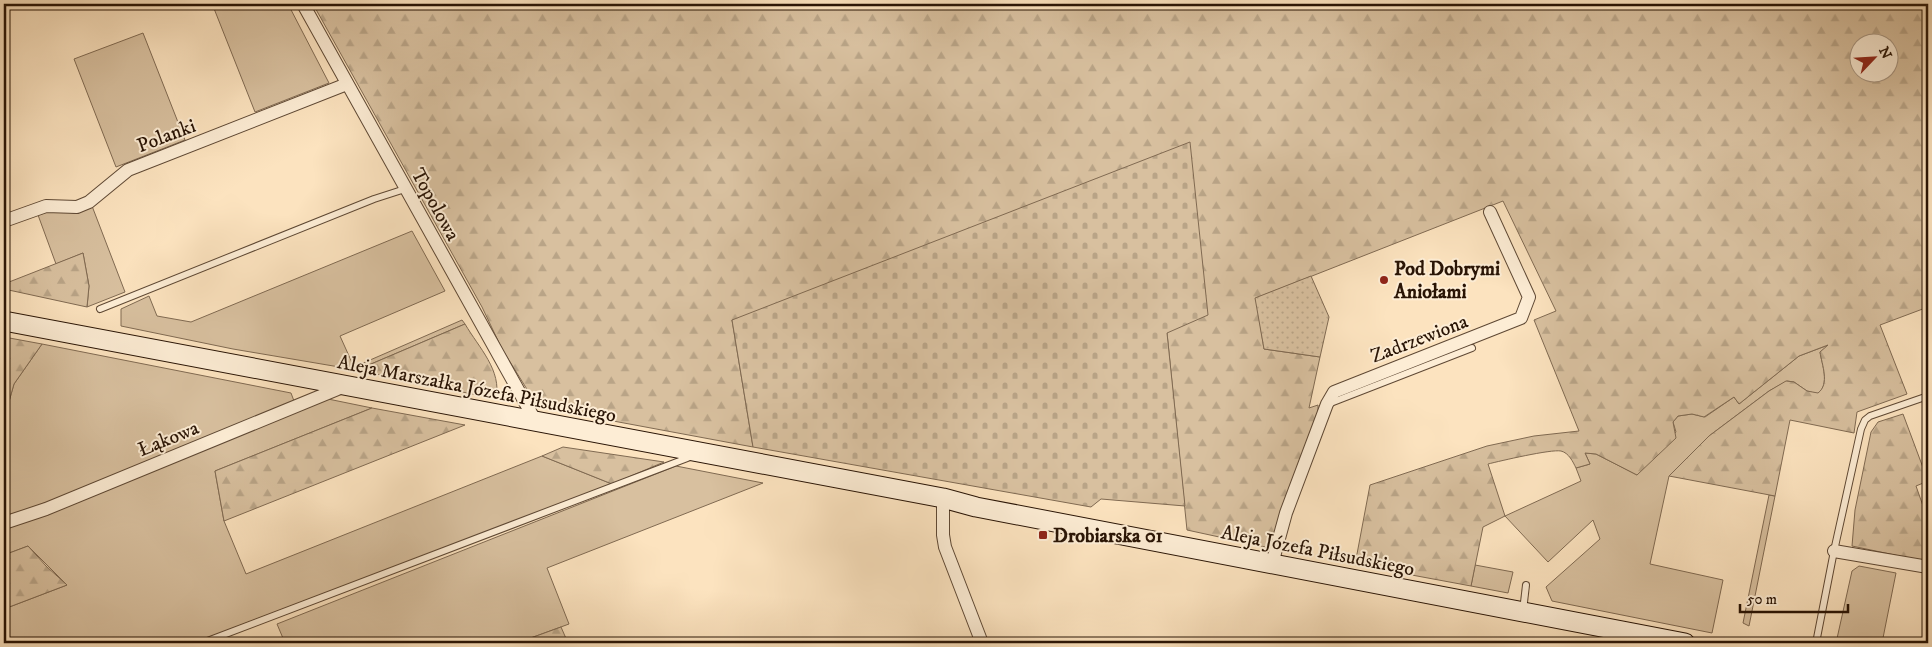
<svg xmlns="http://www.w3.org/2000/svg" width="1932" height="647" font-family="'IM FELL DW Pica',serif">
  <defs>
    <pattern id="forest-firs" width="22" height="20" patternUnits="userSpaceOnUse" patternTransform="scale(1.25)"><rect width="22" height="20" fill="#d8c09f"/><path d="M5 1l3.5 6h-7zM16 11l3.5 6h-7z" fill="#b9a487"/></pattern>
    <pattern id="cemetery-stones" width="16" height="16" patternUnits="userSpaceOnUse" patternTransform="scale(1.25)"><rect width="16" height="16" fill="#d8c09f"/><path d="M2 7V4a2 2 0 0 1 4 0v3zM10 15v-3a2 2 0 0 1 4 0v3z" fill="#b9a487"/></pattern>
    <pattern id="park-dots" width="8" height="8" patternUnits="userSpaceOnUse" patternTransform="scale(1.25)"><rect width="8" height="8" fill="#d8c09f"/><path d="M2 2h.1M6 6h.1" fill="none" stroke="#b9a487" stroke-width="1.8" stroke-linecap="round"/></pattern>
  </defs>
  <rect width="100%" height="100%" fill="#fce3bf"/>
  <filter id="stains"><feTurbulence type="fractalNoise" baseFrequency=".004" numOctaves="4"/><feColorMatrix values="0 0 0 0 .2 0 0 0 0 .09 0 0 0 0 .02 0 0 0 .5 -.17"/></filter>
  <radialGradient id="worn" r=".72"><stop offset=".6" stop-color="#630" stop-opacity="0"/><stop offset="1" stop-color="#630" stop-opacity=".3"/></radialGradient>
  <g fill="#d8c09f" stroke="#806a52">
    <path d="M218,4H288L329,83L255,112L213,6Z"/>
    <path d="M143,33L185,140L116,167L74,59Z"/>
    <path d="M92,206L125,292L87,307L89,286L83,253L56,264L38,215L54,210L74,213Z"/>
    <path d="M412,231L445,291L340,336L354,367L462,320L465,324L357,370L233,349L121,326V309L149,296L157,316L191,322Z"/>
    <path d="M42,344L291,393L294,401L75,492L4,518V427L8,425V405L14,384Z"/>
    <path d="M1831,344L1820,352C1822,365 1830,384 1818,394L1807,391L1794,382L1787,381L1769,391L1709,436L1669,476L1650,564L1723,580L1712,633L1552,601L1546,587L1600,539L1593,520L1548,562L1505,516L1581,481L1576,468L1590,464L1585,453L1596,454L1637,475L1676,432L1673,422L1678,416L1692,414L1705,417L1734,397L1739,404L1799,356Z"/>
    <path d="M328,399L372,408L215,471L224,521L246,574L542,456L612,484L194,643H4V609L67,585L28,546L4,555V529Z"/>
    <path d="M676,466L763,483L547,568L569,624L517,643H285L277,624Z"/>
    <path d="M1769,495L1775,496L1749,626L1743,623Z"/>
    <path d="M1475,565L1513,572L1508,593L1471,586Z"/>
    <path d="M1859,566L1896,573L1882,643H1836L1852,571Z"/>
  </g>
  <g fill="url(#forest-firs)" stroke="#806a52" fill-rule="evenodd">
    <path d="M313,4H1928V307L1880,325L1907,394L1857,412L1854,433L1790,420L1775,496L1669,476L1709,436L1769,391L1786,381L1794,382L1807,391L1818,393C1830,384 1822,365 1820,352L1828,345L1799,356L1739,404L1734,397L1704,417L1692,414L1678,416L1673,422L1676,438L1637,475L1596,454L1585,453L1590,464L1576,468C1573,462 1569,453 1561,451C1551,449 1500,461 1488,464L1505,516L1483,527L1471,586L1347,563L1357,554L1370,485L1487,446L1534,436L1579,431L1534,320L1556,311L1503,201L1256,298L1264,349L1320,357L1309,408L1318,405V413L1270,548L1187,530L1167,333L732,320L753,447L538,407L502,349L482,307ZM1860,42H1890V72H1860Z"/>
    <path d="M83,253L89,286L87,307L4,289V284Z"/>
    <path d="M465,324C479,348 502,370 496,399L357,370Z"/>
    <path d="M4,337L42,344L14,384L8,405V425L4,427Z"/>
    <path d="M372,408L465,425L224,521L215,471Z"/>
    <path d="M1903,414L1928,481L1916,486L1928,520V558L1923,561L1852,546L1855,510L1871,432L1878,422Z"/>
    <path d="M563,447L664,462L612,484L542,456Z"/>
    <path d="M28,546L46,566L67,585L4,609V555Z"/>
    <path d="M561,627L568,643H517Z"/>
  </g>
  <path fill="url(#cemetery-stones)" stroke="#806a52" d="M1190,142L1208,315L1167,333L1185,506L1101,499L1091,507L753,447L732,320Z"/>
  <path fill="url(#park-dots)" stroke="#806a52" d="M1311,276L1329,317L1320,357L1264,349L1255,298Z"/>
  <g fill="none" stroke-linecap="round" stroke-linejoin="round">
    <g stroke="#5e4834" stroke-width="8">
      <g id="lane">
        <path d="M100,309L374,199L405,189"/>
        <path d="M1328,404L1472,348"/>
        <path d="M1523,611L1526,585"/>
        <path d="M202,643L690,457"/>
        <path d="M1816,643L1834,551L1861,429L1865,420L1870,416L1928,396"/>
      </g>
    </g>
    <g stroke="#5e4834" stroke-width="14">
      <g id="street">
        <path d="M303,4L536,422"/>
        <path d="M4,5L6,4"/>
        <path d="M4,221L46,206L77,207L89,202L128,170L347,84"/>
        <path d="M943,498V535L945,547L982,643"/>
        <path d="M4,523L46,509L345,386"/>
        <path d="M1834,551L1928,567"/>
        <path d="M1272,564L1286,513L1327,404L1334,392L1521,318L1529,297L1490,212"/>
      </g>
    </g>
    <g stroke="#291405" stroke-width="21">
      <path id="secondary" d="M4,321L943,498L976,507L1685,643"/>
    </g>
    <use href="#lane" stroke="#fdedd5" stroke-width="6"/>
    <use href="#street" stroke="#fdedd5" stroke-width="12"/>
    <use href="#secondary" stroke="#fdedd5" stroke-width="19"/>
  </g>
  <g fill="#8f2418" stroke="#fdedd5" stroke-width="2">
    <circle cx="1384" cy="280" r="5"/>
    <rect x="1038" y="530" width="10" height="10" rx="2.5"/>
  </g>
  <g text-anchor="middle" stroke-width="4" stroke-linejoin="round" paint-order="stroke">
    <g font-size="20" fill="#291405" stroke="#fdedd5">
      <text transform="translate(166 135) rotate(-21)" y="7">Polanki</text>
      <text transform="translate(436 204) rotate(61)" y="7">Topolowa</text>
      <text transform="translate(1419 338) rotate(-21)" y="7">Zadrzewiona</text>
      <text transform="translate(477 388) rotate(11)" y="7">Aleja Marszałka Józefa Piłsudskiego</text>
      <text transform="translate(168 438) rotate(-22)" y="7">Łąkowa</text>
      <text transform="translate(1318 550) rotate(11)" y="7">Aleja Józefa Piłsudskiego</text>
    </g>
    <g font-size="20" font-weight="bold" fill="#291405" stroke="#fdedd5" text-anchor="start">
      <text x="1394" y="275">Pod Dobrymi<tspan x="1394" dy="23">Aniołami</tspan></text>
      <text x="1053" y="542">Drobiarska 01</text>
    </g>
  </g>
  <rect width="1932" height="647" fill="none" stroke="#fce3bf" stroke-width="20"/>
  <rect x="5" y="5" width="1922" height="637" fill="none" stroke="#291405" stroke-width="2.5"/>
  <rect x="10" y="10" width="1912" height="627" fill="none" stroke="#291405"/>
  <g transform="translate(1874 58) rotate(65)"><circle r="24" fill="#fdedd5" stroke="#a89682"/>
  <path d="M0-4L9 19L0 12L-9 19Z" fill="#8f2418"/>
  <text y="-8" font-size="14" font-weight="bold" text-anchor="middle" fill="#291405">N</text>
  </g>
  <path d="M1740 604v8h108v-8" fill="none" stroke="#291405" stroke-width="2.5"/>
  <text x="1747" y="604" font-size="15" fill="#291405" stroke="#fdedd5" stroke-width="4" paint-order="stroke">50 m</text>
  <rect width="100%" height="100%" filter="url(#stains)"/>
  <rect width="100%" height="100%" fill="url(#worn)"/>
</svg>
